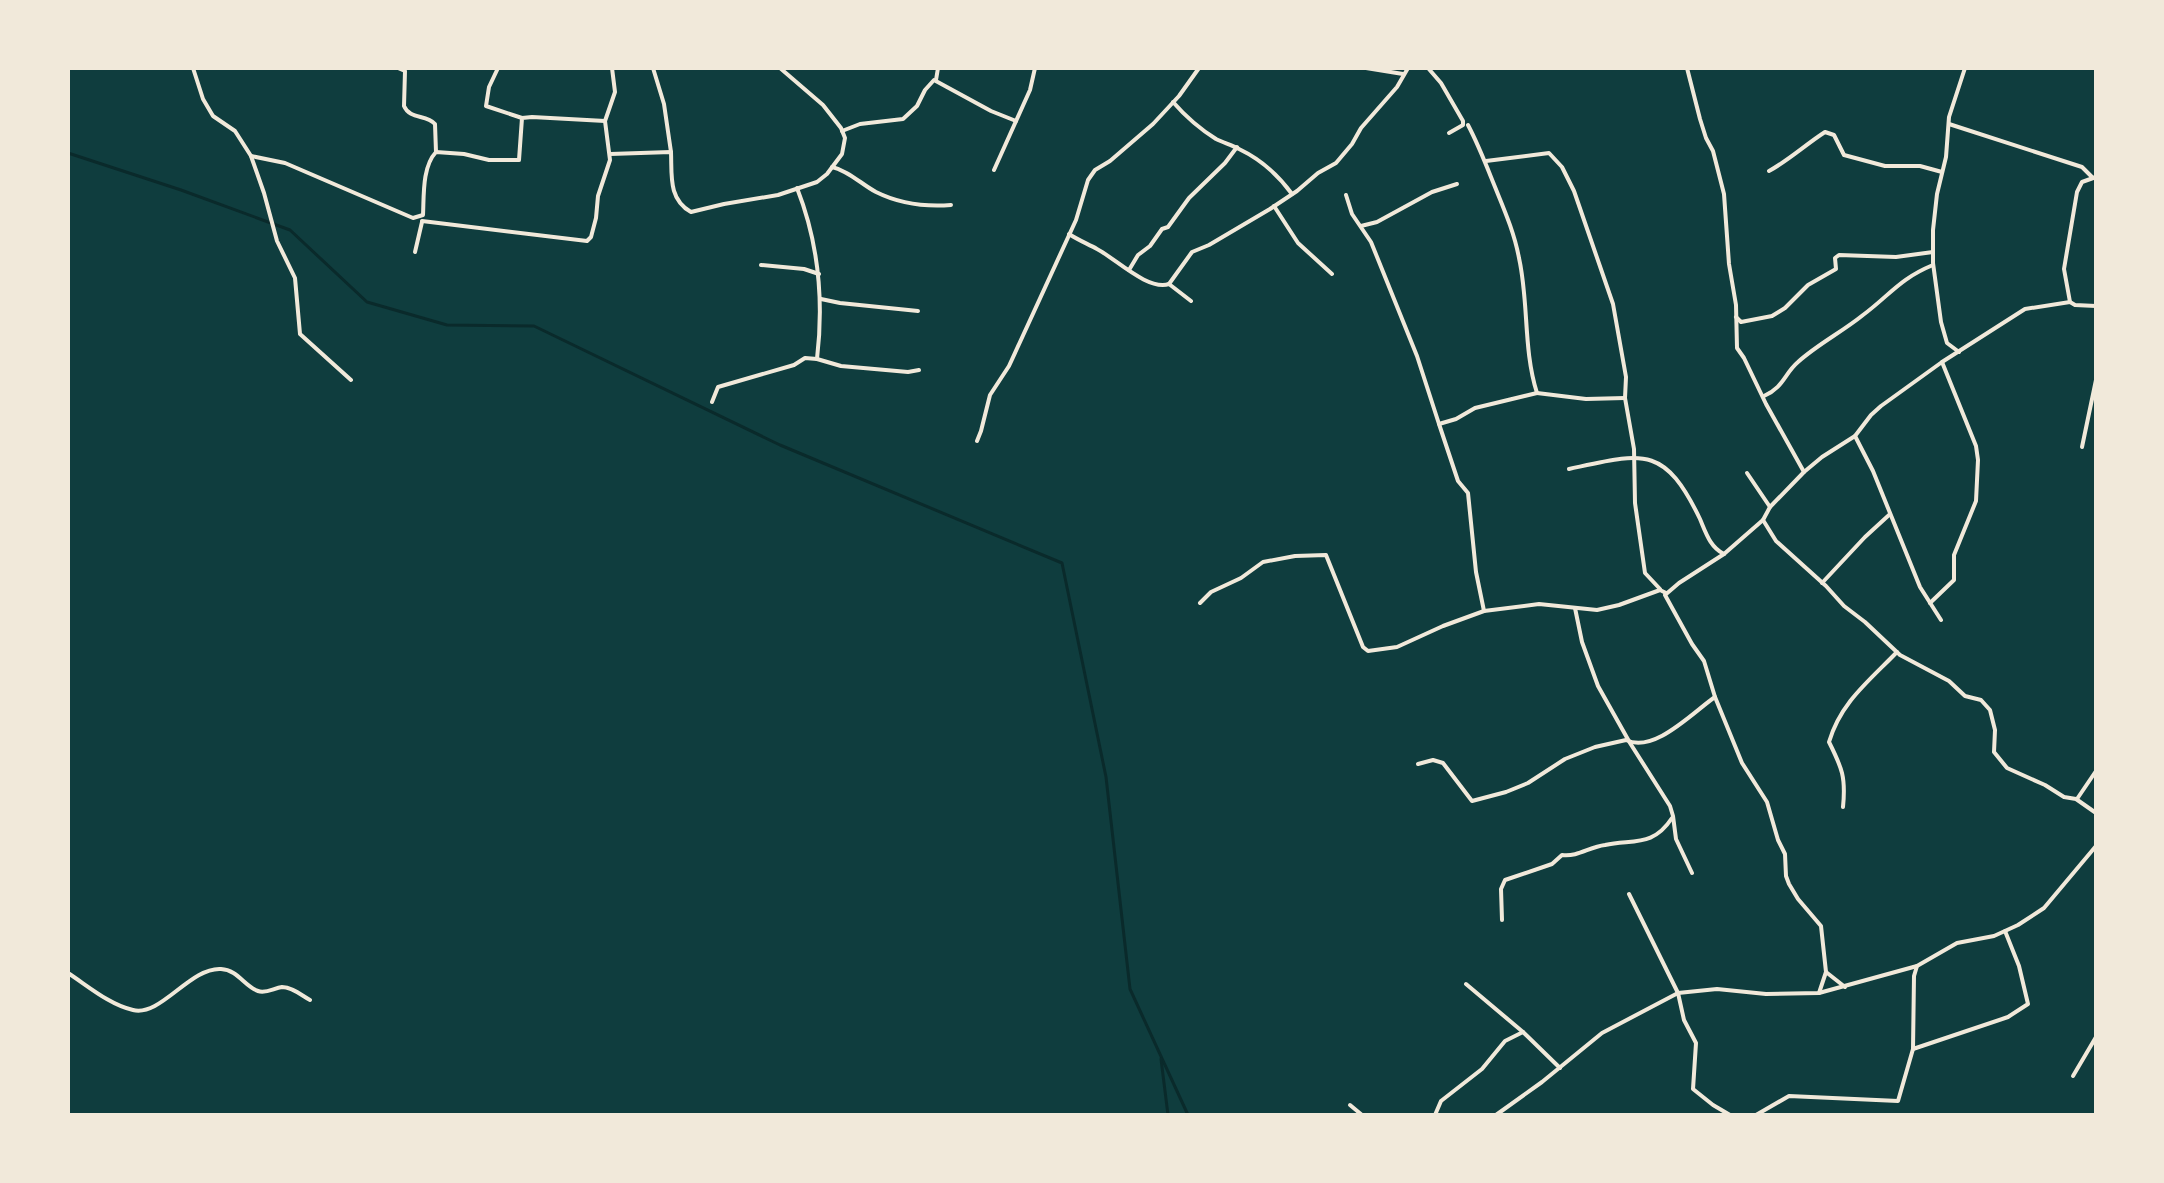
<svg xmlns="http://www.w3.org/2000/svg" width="2164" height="1183" font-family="'Alegreya Sans',sans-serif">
  <rect width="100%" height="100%" fill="#0f3d3e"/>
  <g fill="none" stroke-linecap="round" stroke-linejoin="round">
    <g stroke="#0a2a2b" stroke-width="3">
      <path d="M68,153L181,190L290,230L367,302L447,325L534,326L780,445L1062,563L1106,777L1130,989L1188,1115"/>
      <path d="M1161,1059L1168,1115"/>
    </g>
    <g stroke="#f1e9da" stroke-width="4">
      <path d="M193,68L203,99L213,116L235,131L251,156L285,163L413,218L423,215C424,196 422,167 436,152L464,154L489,160H519L522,118L532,117L605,121"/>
      <path d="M398,68L405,71L404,106C410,120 426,114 435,124L436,152"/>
      <path d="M498,68L489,87L486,106L522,118"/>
      <path d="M653,68L664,104L671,152"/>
      <path d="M1366,68L1403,74"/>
      <path d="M1428,68L1441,83L1463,121V125L1449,133"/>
      <path d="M1687,68L1700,119L1706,138L1713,151L1724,194L1729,264L1736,305L1737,348L1744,358L1766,404L1804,472"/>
      <path d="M936,80L938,68"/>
      <path d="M1173,102C1186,117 1200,129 1216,139C1224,143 1232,145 1239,149C1260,159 1279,176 1292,194"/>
      <path d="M1949,124L2082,167L2092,177"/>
      <path d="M842,131L860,124L903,119L917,106L925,90L934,80L991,111L1016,121"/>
      <path d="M610,154L671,152C672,175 668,199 691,212L724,204L778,195L817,182L827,174L842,154L845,138L841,128L823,105L780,68"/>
      <path d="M251,156L264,193L277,241L295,278L300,334L351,380"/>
      <path d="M1486,161L1549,153L1562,167L1574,191L1613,304L1626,377L1625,398L1634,449L1635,503L1645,573L1660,589"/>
      <path d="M832,167C849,171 861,184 876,192C900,204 925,207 951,205"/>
      <path d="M994,170L1030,90L1035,68"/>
      <path d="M1769,171C1789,160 1805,145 1825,132L1834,135L1844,155L1885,166H1920L1942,172"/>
      <path d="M2096,177L2082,182L2077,192L2064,269L2070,302L2075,305L2096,306"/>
      <path d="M797,188C819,244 824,300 817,359L841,366L908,372L919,370"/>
      <path d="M1346,195L1352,214L1371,242L1417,356L1439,424L1456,419L1475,408L1537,393C1523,349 1529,303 1519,258C1514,231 1503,207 1493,182C1485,162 1478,144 1468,125"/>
      <path d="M1274,206L1298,243L1332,274"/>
      <path d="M422,221L587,241L591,237L596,218L598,196L610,160L605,121L615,92L612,68"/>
      <path d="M1361,226L1377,222L1432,192L1457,184"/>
      <path d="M1069,234C1078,240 1088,244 1097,249C1116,259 1148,291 1169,284"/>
      <path d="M415,252L422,222"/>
      <path d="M761,265L804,269L819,274"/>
      <path d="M1129,270L1138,255L1150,246L1162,229L1168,227L1189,198L1225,163L1237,147"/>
      <path d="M821,299L840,303L918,311"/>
      <path d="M1191,301L1169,284L1192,252L1209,245L1270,209L1297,191L1318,173L1336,163L1352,144L1361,128L1397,87L1408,68"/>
      <path d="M1736,317L1741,322L1772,316L1785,308L1808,285L1836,269L1835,258L1839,255L1896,257L1933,252"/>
      <path d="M1959,352L1947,343L1941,322L1933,263V230L1937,194L1946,157L1949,117L1965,68"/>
      <path d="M1537,393L1586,399L1625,398"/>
      <path d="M1764,396C1784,387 1784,374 1798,362C1818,344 1842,332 1863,315C1890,295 1899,279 1933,265"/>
      <path d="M712,402L718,387L794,365L805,358L817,359"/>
      <path d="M1439,424L1458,481L1468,493L1476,572L1484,611"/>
      <path d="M1855,436L1873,471L1920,587L1941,620"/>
      <path d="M977,441L981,431L990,395L1009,366L1076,220L1088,180L1095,170L1110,161L1153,124L1179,96L1199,68"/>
      <path d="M2082,447L2096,380"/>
      <path d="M1569,469C1643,453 1664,444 1700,519C1706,533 1710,547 1724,554"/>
      <path d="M1747,473L1770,507"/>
      <path d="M1763,520L1776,541L1826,586L1844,606L1865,622L1900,655L1949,681L1965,696L1981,700L1990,710L1995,730L1994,752L2007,768L2045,785L2064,797L2076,799L2096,813"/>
      <path d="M1822,583L1865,537L1889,515"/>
      <path d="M1200,603L1211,592L1241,578L1263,562L1295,556L1326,555L1363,647L1368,651L1397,647L1443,626L1484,611L1539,604L1597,610L1619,605L1660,590L1666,593"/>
      <path d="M1930,603L1954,580V555L1976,501L1978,460L1976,446L1942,362"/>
      <path d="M1575,608L1582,642L1598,686L1630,743L1670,806L1673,816L1676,839L1692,873"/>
      <path d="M1418,764L1433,760L1443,763L1472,801L1506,792L1528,783L1565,759L1595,747L1626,740C1654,754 1693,712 1715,697"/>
      <path d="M2077,799L2096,771"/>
      <path d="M1843,807C1846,777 1842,768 1829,742C1841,702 1869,681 1897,652"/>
      <path d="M1629,894L1678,993L1684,1020L1696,1043L1693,1089L1713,1105L1730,1115"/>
      <path d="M1502,920L1501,889L1505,880L1552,864L1562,855C1578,857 1589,847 1605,845C1634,839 1653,847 1672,818"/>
      <path d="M1826,972L1845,987"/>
      <path d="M68,973C88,986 110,1005 133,1010C161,1017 190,967 221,969C238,970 244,986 258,991C266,994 274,988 282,987C292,987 301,995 310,1000"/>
      <path d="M1466,984L1523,1032L1560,1068"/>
      <path d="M1819,993L1917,966"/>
      <path d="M1913,1049L2008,1017L2028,1004L2019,966L2005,931"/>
      <path d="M2073,1076L2096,1037"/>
      <path d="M1350,1105L1362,1115"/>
      <path d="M1435,1115L1441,1101L1482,1069L1505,1041L1523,1032"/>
      <path d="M1496,1115L1542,1082L1602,1033L1678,993L1717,989L1766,994L1819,993L1826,972L1821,926L1798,899L1789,884L1786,876L1785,854L1778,840L1767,802L1742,763L1715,697L1704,661L1692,644L1665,595L1679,583L1724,554L1763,520L1770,507L1804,472L1822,457L1855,436L1871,415L1881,406L1942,362L2025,309L2070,302"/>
      <path d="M1756,1115L1789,1096L1898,1101L1913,1049L1914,976L1917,966L1957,943L1994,936L2018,925L2044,908L2096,846"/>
    </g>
  </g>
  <rect width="2164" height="1183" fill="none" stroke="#f1e9da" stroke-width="140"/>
</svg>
